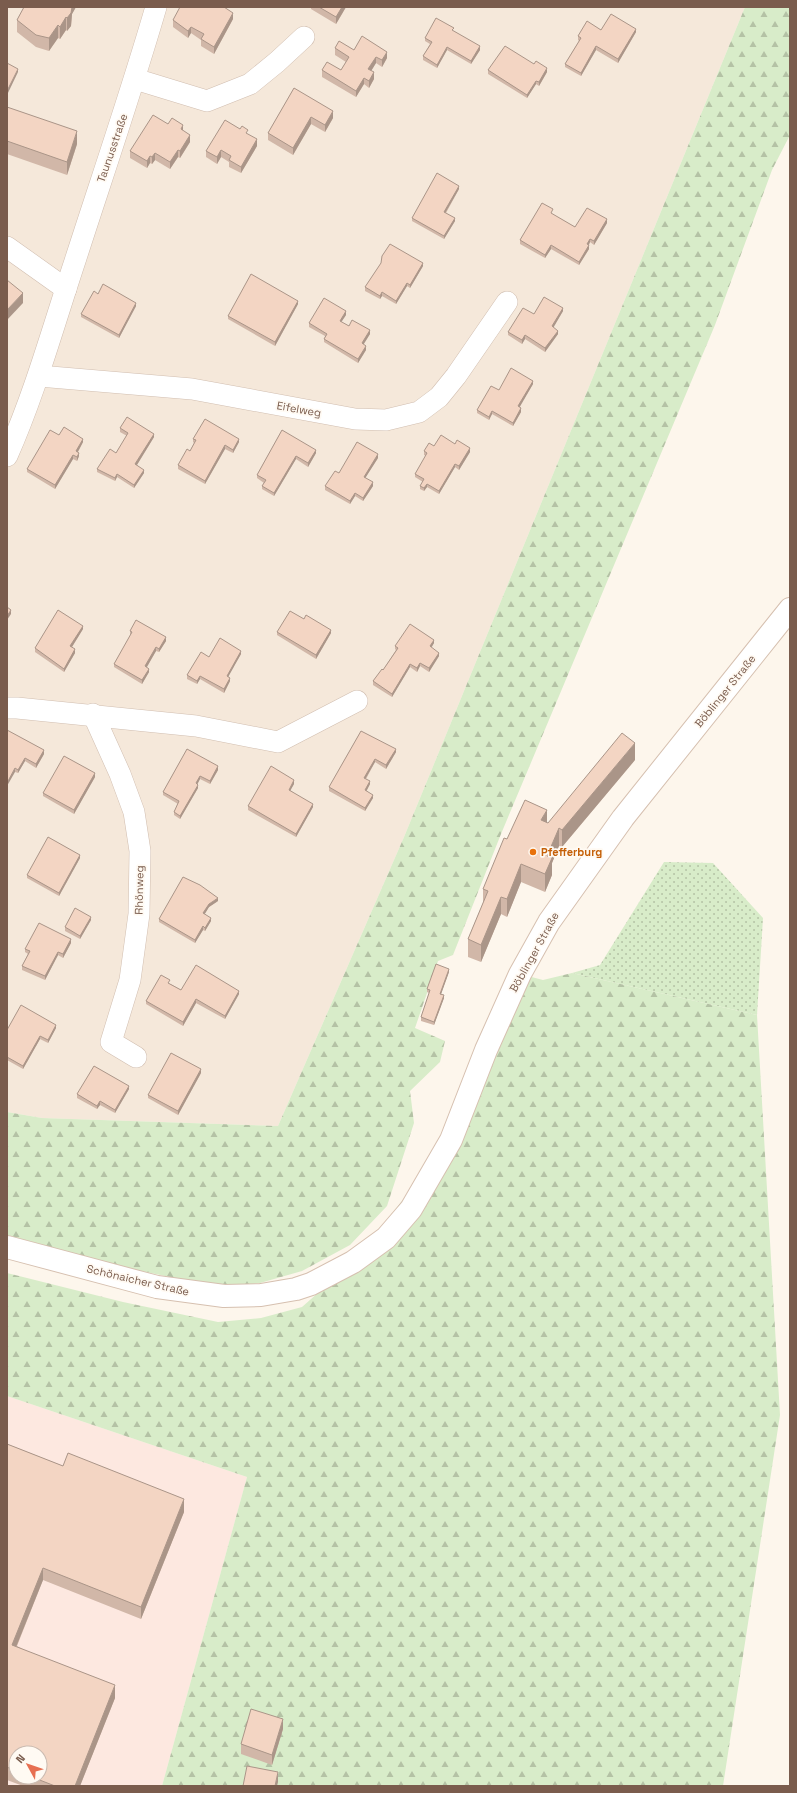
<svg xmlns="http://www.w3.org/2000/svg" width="797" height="1793" font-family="'Space Grotesk',sans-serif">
  <defs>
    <pattern id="grass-dots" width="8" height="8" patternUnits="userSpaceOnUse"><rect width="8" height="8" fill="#d8ecc9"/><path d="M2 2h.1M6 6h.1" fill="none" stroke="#b4c2a5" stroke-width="1.8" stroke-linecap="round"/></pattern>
    <pattern id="forest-firs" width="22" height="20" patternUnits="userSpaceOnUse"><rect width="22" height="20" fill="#d8ecc9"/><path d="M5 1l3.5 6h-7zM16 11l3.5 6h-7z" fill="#b4c2a5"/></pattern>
  </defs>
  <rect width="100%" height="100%" fill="#fdf6ec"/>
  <path fill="#f5e8da" d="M7,7H745L404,837L278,1126L42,1118L7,1112Z"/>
  <path fill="#fde8e0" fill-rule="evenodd" d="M7,1396L247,1477L162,1786H7ZM16,1753H40V1777H16Z"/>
  <path fill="url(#grass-dots)" d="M664,862L713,863L763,918L757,1015L572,973L600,965Z"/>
  <g fill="url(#forest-firs)">
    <path d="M745,7H790V135L772,170L715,325L501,834L453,955L438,961L415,1028L445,1041L440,1062L410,1091L414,1123L387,1206L350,1245L302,1271L260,1283L218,1287L122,1267L7,1235V1112L42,1118L278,1126L404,837Z"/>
    <path d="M572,973L757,1015L780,1415L723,1786H162L247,1477L7,1396V1273L123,1302L218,1322L261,1318L302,1307L353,1262L451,1140L520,974L543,980Z"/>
  </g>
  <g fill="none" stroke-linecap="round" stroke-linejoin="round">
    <g stroke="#d1beb0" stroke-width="22">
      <g id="street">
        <path d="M135,79L207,101L250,84L277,62L304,37"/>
        <path d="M7,247L66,289"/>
        <path d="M39,376L192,389L355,419L386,420L419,412L439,397L456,376L507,302"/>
        <path d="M7,456C35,393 53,327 75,261C102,177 131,93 156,7"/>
        <path d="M7,708H17L196,726L278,742L357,701"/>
        <path d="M93,714L120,774L134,812L140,851L139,914L130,980L111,1042L136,1057"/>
      </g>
    </g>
    <g stroke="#d6c0b0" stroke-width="24">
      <path id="secondary" d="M7,1247L157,1287L224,1296L261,1295L296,1289L311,1284L353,1262L386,1238L411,1209L451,1140L486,1050L520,974L549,922L623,818L790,609"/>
    </g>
    <use href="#street" stroke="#fff" stroke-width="21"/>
    <use href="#secondary" stroke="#fff" stroke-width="22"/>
  </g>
  <g fill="#d1b7a8" fill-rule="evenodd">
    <path d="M24,7H76L72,14L71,26L67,31L66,30L60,39L58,38L49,51L36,47L17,32V20Z"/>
    <path d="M311,7H346L336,24L311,9Z"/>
    <path d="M233,19L214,54L201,46V40L191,33L188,38L173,27V20Z"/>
    <path d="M601,30L636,32L618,63L596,50L581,76L565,67V64L579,41L578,40V36Z"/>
    <path d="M454,31L480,50L471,64L447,50L437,68L423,60V56L430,44L425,41V38Z"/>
    <path d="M335,48L354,50L387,58L382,67L376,63L371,71L374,79L369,88L364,84L356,97L322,77V70H341L346,62L335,55Z"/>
    <path d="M488,70L547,72L539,86L536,84L527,98L488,74Z"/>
    <path d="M294,88L333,118L325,132L311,124L293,155L268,140V133Z"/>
    <path d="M7,107L77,144L67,175L7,154Z"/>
    <path d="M168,124L183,131L190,142L180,158L178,157L170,169L155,160L152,164L150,163L147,168L130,158V151Z"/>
    <path d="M248,134L257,146L241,173L229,167V162L221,157L217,164L206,157V151Z"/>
    <path d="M459,189L446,213L455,221L444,239L412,221V218Z"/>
    <path d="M553,213L552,214L575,227L607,223L594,245L590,242L589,245V249L579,265L551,249L545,258L520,244V240Z"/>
    <path d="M423,266L410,288L407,286L396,304L382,296L380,299L365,291V287Z"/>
    <path d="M98,294L136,306L119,338L81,317V314Z"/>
    <path d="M298,304L275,346L228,319V316Z"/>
    <path d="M563,311L553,327L558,334L545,352L525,339L522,344L508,335V332L534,314Z"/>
    <path d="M346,315L341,322L349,326L370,334L363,344L366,350L358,363L324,342V339L325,336L309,327V323Z"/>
    <path d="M533,384L519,407L521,412L513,426L492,414L489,420L477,413V410L499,390Z"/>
    <path d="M120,428L154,437L137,465L144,473L134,488L117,477L115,481L97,472V469L116,453L127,436L120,432Z"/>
    <path d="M282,430L316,453L308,467L296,459L274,496L262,489V486L264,483L257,478V475Z"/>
    <path d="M59,435L83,442L78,452L79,456L77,461L73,459L55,489L27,472V469Z"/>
    <path d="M193,439L239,442L233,453L225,449L205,484L178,469V465L190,451L194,443L193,442Z"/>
    <path d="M455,444L470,452L459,470L455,467L439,494L427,487L424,491L420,489V486L423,482L415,477V474L426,456L424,455V451L434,446Z"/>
    <path d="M378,458L365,478L373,486L363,501L355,496L350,504L325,490V486L339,473Z"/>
    <path d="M304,619L331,633L316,659L277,635V632Z"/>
    <path d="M83,629L72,647L75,653L64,672L35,652V648Z"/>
    <path d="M130,631L166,641L159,652L156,651L147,667L149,672L142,684L114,667V664L131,635L130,634Z"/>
    <path d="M434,643L431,647L439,656L429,672L420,666L417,672L410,667L392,697L373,685V681L383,670L396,650L395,649V646Z"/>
    <path d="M241,654L228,676L230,681L224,693L200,679L197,684L187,679V675L209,657Z"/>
    <path d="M7,730L44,754L36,768L25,761L18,773L15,772Z"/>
    <path d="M361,731L396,752L386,769L375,762L366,779L370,784L366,791L373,798L365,811L329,791V787Z"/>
    <path d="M187,749L218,770L210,784L200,779L197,784L198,788L180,819L174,815V812L178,804L163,795V792Z"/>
    <path d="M635,760L562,847L559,846L552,863V875L545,892L521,882L507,917L501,914L481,962L468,957V939L483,903V889L507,839L547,823H548Z"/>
    <path d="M95,777L74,814L43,796V793Z"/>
    <path d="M294,784L290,790L313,807L296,837L248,810V806Z"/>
    <path d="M80,858L59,896L27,878V875Z"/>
    <path d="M218,901L209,907L204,914L211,921L205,931L203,930L195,943L159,922V919Z"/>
    <path d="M91,920L80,939L65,931V927Z"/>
    <path d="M71,943L63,958L58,955L45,980L22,970V966L28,954L25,952V949Z"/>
    <path d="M449,972L441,994L444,998L434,1025L421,1021V1017L429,993L427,992V989Z"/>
    <path d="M169,983L181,990L239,994L225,1019L196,1003L183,1026L146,1004V1001L170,983Z"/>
    <path d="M56,1028L48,1043L40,1039L23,1069L7,1060V1030Z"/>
    <path d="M201,1073L178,1115L148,1098V1095Z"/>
    <path d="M129,1089L115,1113L100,1105L97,1109L77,1098V1094Z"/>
    <path d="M7,1444L63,1466L184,1512L141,1619L43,1580L17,1646L115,1698L80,1786H23L7,1780ZM16,1753L40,1777H16Z"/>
    <path d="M283,1729L272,1765L241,1754V1744Z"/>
  </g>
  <g fill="#aa9588">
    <path d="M72,7H76L72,14L71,26L67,31V18Z"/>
    <path d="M342,7H346L336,24V17Z"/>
    <path d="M233,13V19L214,54V47Z"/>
    <path d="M66,17V30L60,39V27Z"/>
    <path d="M58,25V38L49,51V38Z"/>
    <path d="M191,27V33L188,38V31Z"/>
    <path d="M636,29V32L618,63V59Z"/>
    <path d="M480,46V50L471,64V61Z"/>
    <path d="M596,46V50L581,76V73Z"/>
    <path d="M447,47V50L437,68V65Z"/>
    <path d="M387,52V58L382,67V60Z"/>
    <path d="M376,57V63L368,76V69Z"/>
    <path d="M547,68V72L539,86V82Z"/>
    <path d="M18,69V72L7,95V91Z"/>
    <path d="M374,72V79L369,88V81Z"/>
    <path d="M364,78V84L356,97V91Z"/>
    <path d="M536,81V84L527,98V95Z"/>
    <path d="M333,111V118L325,132V125Z"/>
    <path d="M311,117V124L293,155V148Z"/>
    <path d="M183,125V132L181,129Z"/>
    <path d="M77,131V144L67,175V162Z"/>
    <path d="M190,135V142L180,158V151Z"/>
    <path d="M257,139V146L241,173V167Z"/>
    <path d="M178,150V157L170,169V162Z"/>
    <path d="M221,150V157L217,164V157Z"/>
    <path d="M155,153V160L152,164V157Z"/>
    <path d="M150,156V163L147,168V161Z"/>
    <path d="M459,186V189L444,215V212Z"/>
    <path d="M455,218V221L444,239V236Z"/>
    <path d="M607,219V223L594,245V241Z"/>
    <path d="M590,239V242L587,248V244Z"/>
    <path d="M551,245V249L545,258V255Z"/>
    <path d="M589,245V249L579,265V262Z"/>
    <path d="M423,263V266L410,288V285Z"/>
    <path d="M407,283V286L396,304V301Z"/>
    <path d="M382,292V296L380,299V296Z"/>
    <path d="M23,293V303L7,320V310Z"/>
    <path d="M298,301V304L275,346V342Z"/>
    <path d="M136,303V306L119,338V335Z"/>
    <path d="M563,308V311L552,330V326Z"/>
    <path d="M346,311V315L340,324V321Z"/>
    <path d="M370,330V334L362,347V343Z"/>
    <path d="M558,331V334L545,352V348Z"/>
    <path d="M525,335V339L522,344V340Z"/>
    <path d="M366,346V350L358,363V359Z"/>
    <path d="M533,381V384L518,410V406Z"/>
    <path d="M521,408V412L513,426V423Z"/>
    <path d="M492,411V414L489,420V417Z"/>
    <path d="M154,434V437L135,468V464Z"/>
    <path d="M83,439V442L76,455V451Z"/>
    <path d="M239,439V442L233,453V450Z"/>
    <path d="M225,445V449L205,484V481Z"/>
    <path d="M470,448V452L459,470V466Z"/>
    <path d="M316,450V453L308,467V463Z"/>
    <path d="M79,453V456L77,461V457Z"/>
    <path d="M378,454V458L364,480V477Z"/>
    <path d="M73,455V459L55,489V485Z"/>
    <path d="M296,456V459L274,496V493Z"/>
    <path d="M455,464V467L439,494V491Z"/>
    <path d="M144,470V473L134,488V485Z"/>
    <path d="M117,474V477L115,481V478Z"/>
    <path d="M373,482V486L363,501V498Z"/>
    <path d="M427,484V487L424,491V488Z"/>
    <path d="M355,493V496L350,504V501Z"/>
    <path d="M11,610V614L7,620V616Z"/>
    <path d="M83,626V629L70,650V646Z"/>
    <path d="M331,630V633L316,659V655Z"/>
    <path d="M166,637V641L159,652V649Z"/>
    <path d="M434,640V643L430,650V646Z"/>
    <path d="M156,647V651L145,670V666Z"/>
    <path d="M75,649V653L64,672V669Z"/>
    <path d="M241,651V654L227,679V676Z"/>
    <path d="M439,653V656L429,672V668Z"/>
    <path d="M420,663V666L417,672V668Z"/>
    <path d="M410,664V667L392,697V694Z"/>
    <path d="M149,669V672L142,684V680Z"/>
    <path d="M200,676V679L197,684V681Z"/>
    <path d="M230,678V681L224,693V689Z"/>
    <path d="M635,743V760L562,847V830Z"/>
    <path d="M396,749V752L386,769V765Z"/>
    <path d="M44,750V754L36,768V764Z"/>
    <path d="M25,758V761L18,773V770Z"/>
    <path d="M375,759V762L364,781V778Z"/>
    <path d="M218,766V770L210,784V781Z"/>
    <path d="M15,768V772L7,786V783Z"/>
    <path d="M95,773V777L74,814V810Z"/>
    <path d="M200,776V779L196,787V783Z"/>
    <path d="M294,780V784L289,793V790Z"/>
    <path d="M370,781V784L365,794V790Z"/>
    <path d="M198,785V788L180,819V816Z"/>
    <path d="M373,795V798L365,811V808Z"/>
    <path d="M313,804V807L296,837V834Z"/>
    <path d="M547,810V828L541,820Z"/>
    <path d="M559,828V846L552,863V875L545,892V874L547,856Z"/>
    <path d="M80,855V858L59,896V893Z"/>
    <path d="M521,864V882L507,917V899Z"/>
    <path d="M501,897V914L481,962V945Z"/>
    <path d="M218,898V901L209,907L203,917V913L209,904Z"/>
    <path d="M91,917V920L80,939V936Z"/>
    <path d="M211,918V921L205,931V928Z"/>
    <path d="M203,926V930L195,943V940Z"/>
    <path d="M71,939V943L63,958V954Z"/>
    <path d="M58,952V955L45,980V976Z"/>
    <path d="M449,969V972L440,997V994Z"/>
    <path d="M239,991V994L225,1019V1016Z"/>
    <path d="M444,995V998L434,1025V1022Z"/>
    <path d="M196,999V1003L183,1026V1022Z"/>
    <path d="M56,1025V1028L48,1043V1040Z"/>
    <path d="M40,1036V1039L23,1069V1066Z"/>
    <path d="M201,1069V1073L178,1115V1111Z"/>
    <path d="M129,1086V1089L115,1113V1110Z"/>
    <path d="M100,1101V1105L97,1109V1106Z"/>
    <path d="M184,1499V1512L141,1619V1607Z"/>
    <path d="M43,1568V1580L12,1657V1645Z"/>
    <path d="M115,1685V1698L80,1786H75Z"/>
    <path d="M283,1719V1729L272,1765V1755Z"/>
    <path d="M278,1772V1782L277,1786H275Z"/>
  </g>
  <g fill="#f3d5c3" stroke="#aa9588">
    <path d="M24,7H72L71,13L67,18L66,17L60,27L58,25L49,38L36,35L17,20Z"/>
    <path d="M180,7H224L233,13L214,47L201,39L204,34L191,27L188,31L173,20Z"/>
    <path d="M319,7H342L336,17Z"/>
    <path d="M611,14L636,29L618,59L596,46L581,73L565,64L581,38L578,36L587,21L601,30Z"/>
    <path d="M436,18L454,28L452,30L480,46L471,61L447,47L437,65L423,56L432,42L425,38Z"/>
    <path d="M362,36L387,52L382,60L376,57L368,69L374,72L369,81L364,78L356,91L322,70L327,62L341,70L349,57L335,48L339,41L354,50Z"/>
    <path d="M505,46L534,64L536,61L547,68L539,82L536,81L527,95L488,70Z"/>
    <path d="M7,63L18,69L7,91Z"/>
    <path d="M294,88L333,111L325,125L311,117L293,148L268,133Z"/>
    <path d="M7,107L77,131L67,162L7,141Z"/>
    <path d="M153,115L168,124L172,118L183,125L181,129L190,135L180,151L178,150L170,162L155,153L152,157L150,156L147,161L130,151Z"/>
    <path d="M225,120L240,129L242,126L248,130L246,133L257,139L241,167L229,160L231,156L221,150L217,157L206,151Z"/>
    <path d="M437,173L459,186L444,212L455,218L444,236L412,218Z"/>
    <path d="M542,203L553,209L551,213L575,227L587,208L607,219L594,241L590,239L587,244L589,245L579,262L551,245L545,255L520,240Z"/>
    <path d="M390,244L423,263L410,285L407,283L396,301L382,292L380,296L365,287L381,263L382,256Z"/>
    <path d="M251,274L298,301L275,342L228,316Z"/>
    <path d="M7,280L23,293L7,310Z"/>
    <path d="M103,284L136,303L119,335L81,314L94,291L98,294Z"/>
    <path d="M544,297L563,308L552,326L558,331L545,348L525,335L522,340L508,332L523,308L534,314Z"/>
    <path d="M324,298L346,311L340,321L349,326L352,320L370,330L362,343L366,346L358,359L324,339L327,334L309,323Z"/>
    <path d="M511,368L533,381L518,406L521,408L513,423L492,411L489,417L477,410L491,386L499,390Z"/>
    <path d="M127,417L154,434L135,464L144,470L134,485L117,474L115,478L97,469L110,449L116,453L128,433L120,428Z"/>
    <path d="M205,419L239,439L233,450L225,445L205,481L178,465L187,449L190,451L196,440L193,439Z"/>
    <path d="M64,427L83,439L76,451L79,453L77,457L73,455L55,485L27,469L50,430L59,435Z"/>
    <path d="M282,430L316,450L308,463L296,456L274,493L262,486L266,480L257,475Z"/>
    <path d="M441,435L455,444L457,440L470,448L459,466L455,464L439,491L427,484L424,488L420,486L424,479L415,474L427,453L424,451L429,443L434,446Z"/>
    <path d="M357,442L378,454L364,477L373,482L363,498L355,493L350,501L325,486L335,471L339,473Z"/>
    <path d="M7,607L11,610L7,616Z"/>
    <path d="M58,610L83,626L70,646L75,649L64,669L35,648Z"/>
    <path d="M290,611L304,619L306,615L331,630L316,655L277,632Z"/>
    <path d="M136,620L166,637L159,649L156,647L145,666L149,669L142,680L114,664L132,632L130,631Z"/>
    <path d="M410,624L434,640L430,646L439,653L429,668L420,663L417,668L410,664L392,694L373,681L382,669L383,670L398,648L395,646Z"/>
    <path d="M220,638L241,651L227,676L230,678L224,689L200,676L197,681L187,675L201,652L209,657Z"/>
    <path d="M7,730L44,750L36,764L25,758L18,770L15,768L7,783Z"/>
    <path d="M361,731L396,749L386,765L375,759L364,778L370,781L365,790L373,795L365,808L329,787Z"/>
    <path d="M622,733L635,743L562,830L559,828L547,856L552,858L545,874L521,864L507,899L501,897L481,945L468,939L488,891L483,889L504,838L507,839L525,800L547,810L541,820L548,823Z"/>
    <path d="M187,749L218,766L210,781L200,776L196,783L198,785L180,816L174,812L179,801L163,792Z"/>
    <path d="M64,756L95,773L74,810L43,793Z"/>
    <path d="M271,766L294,780L289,790L313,804L296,834L248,806Z"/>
    <path d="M48,837L80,855L59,893L27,875Z"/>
    <path d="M183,877L200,885L218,898L209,904L203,913L211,918L205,928L203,926L195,940L159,919Z"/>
    <path d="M75,908L91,917L80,936L65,927Z"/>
    <path d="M39,923L71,939L63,954L58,952L45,976L22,966L30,951L25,949Z"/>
    <path d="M436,964L449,969L440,994L444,995L434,1022L421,1017L430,990L427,989Z"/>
    <path d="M196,965L239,991L225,1016L196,999L183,1022L146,1001L161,975L170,980L168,983L181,990Z"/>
    <path d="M21,1005L56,1025L48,1040L40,1036L23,1066L7,1057V1030Z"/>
    <path d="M171,1053L201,1069L178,1111L148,1095Z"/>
    <path d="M94,1066L129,1086L115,1110L100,1101L97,1106L77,1094Z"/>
    <path d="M7,1444L63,1466L68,1453L184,1499L141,1607L43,1568L12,1645L115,1685L75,1786H55L32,1777H40V1753H16V1771L7,1767Z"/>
    <path d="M251,1709L283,1719L272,1755L241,1744Z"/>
    <path d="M247,1766L278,1772L275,1786H243Z"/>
  </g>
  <circle fill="#e8710a" stroke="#fffaf3" stroke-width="1.5" cx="533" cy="852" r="4"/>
  <g text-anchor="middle" stroke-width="3.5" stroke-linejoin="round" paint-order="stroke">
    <g font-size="11" fill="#7a5c4d" stroke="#fffaf3">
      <text transform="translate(112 148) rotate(-71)" y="4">Taunusstraße</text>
      <text transform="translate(299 409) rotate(10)" y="4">Eifelweg</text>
      <text transform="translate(725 691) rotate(-51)" y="4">Böblinger Straße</text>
      <text transform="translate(139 890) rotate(-89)" y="4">Rhönweg</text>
      <text transform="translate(534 952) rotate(-61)" y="4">Böblinger Straße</text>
      <text transform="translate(138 1280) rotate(13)" y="4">Schönaicher Straße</text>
    </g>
    <g font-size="11" font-weight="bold" fill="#c56008" stroke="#fffaf3" text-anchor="start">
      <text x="541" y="856">Pfefferburg</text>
    </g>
  </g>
  <rect width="797" height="1793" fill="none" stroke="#7a5c4d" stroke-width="16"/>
  <g transform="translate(28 1765) rotate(310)"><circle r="19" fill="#fffaf3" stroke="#cabbb1"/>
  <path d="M0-3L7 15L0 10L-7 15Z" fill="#e76f51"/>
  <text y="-6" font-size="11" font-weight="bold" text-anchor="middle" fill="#7a5c4d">N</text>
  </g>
</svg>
